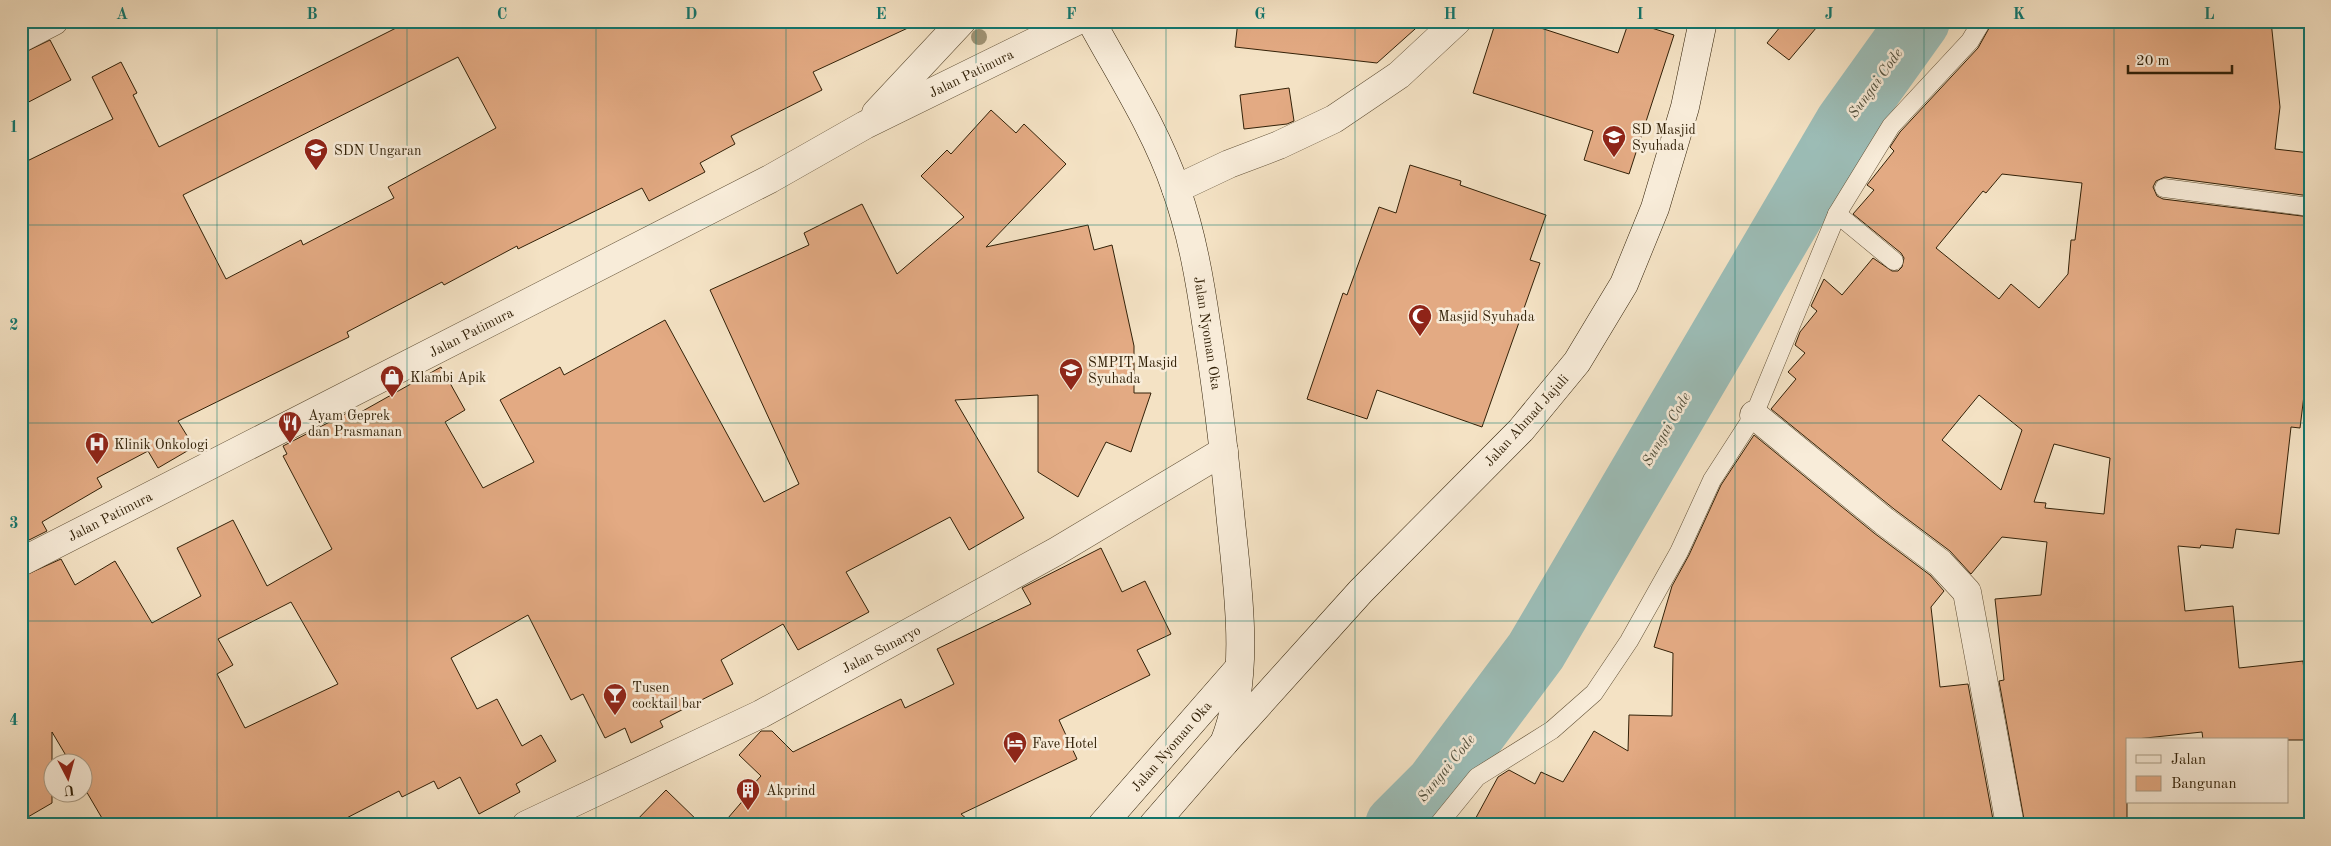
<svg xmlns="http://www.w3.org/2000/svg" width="2331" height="846" font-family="'Old Standard TT',serif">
  <rect width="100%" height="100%" fill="#f4e2c4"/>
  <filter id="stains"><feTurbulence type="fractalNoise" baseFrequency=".004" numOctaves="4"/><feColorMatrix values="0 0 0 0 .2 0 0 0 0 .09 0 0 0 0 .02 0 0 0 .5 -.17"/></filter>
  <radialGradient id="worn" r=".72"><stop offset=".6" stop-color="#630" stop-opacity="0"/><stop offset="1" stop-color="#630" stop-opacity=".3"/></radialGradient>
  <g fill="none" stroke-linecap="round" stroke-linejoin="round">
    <path stroke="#9cbdb7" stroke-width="62" d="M1396,825L1436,785L1536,651L1846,123L1919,21"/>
  </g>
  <g fill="#e3aa83" stroke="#322108" fill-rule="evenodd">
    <path d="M410,21H923L813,72L822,90L731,136L735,144L700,163L705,172L649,201L642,188L518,249L517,246L444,285L442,282L347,332L349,337L178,421L194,447L158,468L148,451L97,478L102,487L42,522L47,531L21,544V164L113,119L92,77L121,62L137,93L133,95L159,147ZM458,57L496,128L388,187L394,198L303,245L301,240L226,279L183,195Z"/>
    <path d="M1238,21H1424L1377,63L1235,47Z"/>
    <path d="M1496,21H1519L1618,53L1629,21L1674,35L1629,174L1584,160L1593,131L1473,93Z"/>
    <path d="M1785,21H1822L1789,60L1767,43Z"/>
    <path d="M1993,21H2271L2280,107L2275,149L2310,153V196L2165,177L2156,181L2153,187L2157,196L2163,199L2310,217V346L2300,428L2291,427L2279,534L2236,529L2233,548L2201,545L2200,548L2178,546L2185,611L2233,606L2239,668L2303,661L2309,714H2304L2307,740H2203L2202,732L2127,740V825H2025L1999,681L2004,680L1995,599L2041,595L2047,542L2002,537L1971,574L1950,551L1894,509L1771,409L1796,379L1788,372L1805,353L1795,345L1800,332L1817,311L1811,306L1824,279L1842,295L1873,258L1892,271H1898L1902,267L1904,258L1901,253L1853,214L1874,190L1867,185L1894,151L1890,147L1900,132L1978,48ZM2002,174L2082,183L2075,240H2071L2068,274L2039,308L2011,284L1999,299L1936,248L1983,191L1986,193ZM1979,395L2022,430L2001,490L1942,440ZM2054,444L2110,458L2104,514L2045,508L2046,503L2034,502Z"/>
    <path d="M50,40L71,80L21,106V54Z"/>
    <path d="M1289,88L1294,121L1287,124L1244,129L1240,95Z"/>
    <path d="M991,110L1016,133L1024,124L1066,164L986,247L1088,225L1094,250L1112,245L1134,346V393H1151L1131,452L1106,442L1078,497L1038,472V395L955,400L1024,518L969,550L950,517L846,572L869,612L798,650L783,624L721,660L733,684L660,721L663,727L631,743L625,728L605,738L583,694L571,700L528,615L451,658L477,709L497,699L522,746L541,735L556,761L516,784L520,792L479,814L460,777L438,789L434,781L402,797L399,791L333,825H106L82,784V764H71L52,732V803L21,821V577L61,559L75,585L115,561L152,623L201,596L177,548L233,520L267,586L332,549L283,456L287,454L283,446L349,412L352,417L441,367L465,410L445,422L483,488L534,462L500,400L560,367L564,375L665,320L764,502L799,484L710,290L809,245L804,233L862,204L897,274L964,217L921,176L947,150L951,154ZM291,602L338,684L245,728L217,674L233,665L218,639Z"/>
    <path d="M1410,165L1461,181L1460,185L1546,215L1530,260L1540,263L1482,427L1377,390L1367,419L1307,399L1343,293L1347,295L1379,207L1396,213Z"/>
    <path d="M1754,435L1874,533L1930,575L1944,591L1931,607L1940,687L1968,684L1994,825H1951V820L1908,825H1844L1843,819L1793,825H1472L1498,777L1509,770L1535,784L1541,772L1563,782L1594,731L1628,751L1629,715L1672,716L1673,653L1654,647L1672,586L1689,555L1721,485Z"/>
    <path d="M1101,548L1122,592L1145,581L1171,634L1137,650L1150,675L1059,720L1077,759L961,814L974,825H722L752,790L750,788L761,776L739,755L761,731H772L793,752L901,699L905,708L954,684L937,649L1031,604L1022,588Z"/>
    <path d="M666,790L702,825H632Z"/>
  </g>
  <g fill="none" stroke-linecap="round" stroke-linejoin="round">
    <g stroke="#625137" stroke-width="19">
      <g id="lane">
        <path d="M2164,188L2310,207"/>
        <path d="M1837,214L1894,261"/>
        <path d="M1438,825L1477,777L1552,730L1594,693L1629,641L1679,552L1712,480L1754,415L1837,214L1891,126L1970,41L1982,21"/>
      </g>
    </g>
    <g stroke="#625137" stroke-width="29">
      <g id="street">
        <path d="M21,38L54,21"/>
        <path d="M876,113L962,21"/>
        <path d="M1176,189L1229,164L1279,145L1334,119L1399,75L1457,21"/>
        <path d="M1754,415L1884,521L1940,563L1967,592L2010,825"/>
        <path d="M21,562L770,179L865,125L1077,21"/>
        <path d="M526,825L761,714L1057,551L1224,451"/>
      </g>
    </g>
    <g stroke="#322108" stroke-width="29">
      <g id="secondary">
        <path d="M1091,21C1121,76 1156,130 1176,189C1192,234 1200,281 1207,329C1217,390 1224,450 1230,512C1237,584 1252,674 1224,743L1153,825"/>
        <path d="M1224,743L1361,591L1521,430L1577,362L1624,284L1655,208L1685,107L1703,21"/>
        <path d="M1102,825L1239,668"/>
      </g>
    </g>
    <use href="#lane" stroke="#f8ecd9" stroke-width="18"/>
    <use href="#street" stroke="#f8ecd9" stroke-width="28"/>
    <use href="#secondary" stroke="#f8ecd9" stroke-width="28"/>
  </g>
  <circle fill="#a09374" cx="979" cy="37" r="8"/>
  <path fill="none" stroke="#0f766e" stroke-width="1" stroke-opacity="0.55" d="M217,21V825M407,21V825M596,21V825M786,21V825M976,21V825M1166,21V825M1355,21V825M1545,21V825M1735,21V825M1924,21V825M2114,21V825M21,225H2310M21,423H2310M21,621H2310"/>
  <defs>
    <g id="school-pin" transform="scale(1.25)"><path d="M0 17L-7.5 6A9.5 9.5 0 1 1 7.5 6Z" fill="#8f2418" stroke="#f8ecd9"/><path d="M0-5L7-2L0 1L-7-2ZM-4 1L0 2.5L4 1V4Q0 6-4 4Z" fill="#fff"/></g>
    <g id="mosque-pin" transform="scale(1.25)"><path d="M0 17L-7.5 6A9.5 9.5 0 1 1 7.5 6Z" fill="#8f2418" stroke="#f8ecd9"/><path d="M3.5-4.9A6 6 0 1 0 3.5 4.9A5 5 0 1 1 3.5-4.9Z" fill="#fff"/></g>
    <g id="shop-pin" transform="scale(1.25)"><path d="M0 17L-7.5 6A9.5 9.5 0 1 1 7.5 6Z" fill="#8f2418" stroke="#f8ecd9"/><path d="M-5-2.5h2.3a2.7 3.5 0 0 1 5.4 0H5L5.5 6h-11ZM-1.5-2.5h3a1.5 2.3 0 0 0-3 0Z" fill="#fff"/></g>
    <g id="restaurant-pin" transform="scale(1.25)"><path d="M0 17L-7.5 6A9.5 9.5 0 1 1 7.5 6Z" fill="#8f2418" stroke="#f8ecd9"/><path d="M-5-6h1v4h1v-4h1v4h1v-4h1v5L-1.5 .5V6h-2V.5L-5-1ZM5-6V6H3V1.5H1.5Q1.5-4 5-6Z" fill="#fff"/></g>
    <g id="hospital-pin" transform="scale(1.25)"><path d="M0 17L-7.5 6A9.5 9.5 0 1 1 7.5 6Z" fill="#8f2418" stroke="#f8ecd9"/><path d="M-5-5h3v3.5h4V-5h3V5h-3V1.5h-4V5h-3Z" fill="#fff"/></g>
    <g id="bar-pin" transform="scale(1.25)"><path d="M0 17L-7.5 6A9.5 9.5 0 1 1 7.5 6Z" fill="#8f2418" stroke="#f8ecd9"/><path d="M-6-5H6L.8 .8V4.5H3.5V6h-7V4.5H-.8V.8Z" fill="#fff"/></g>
    <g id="hotel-pin" transform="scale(1.25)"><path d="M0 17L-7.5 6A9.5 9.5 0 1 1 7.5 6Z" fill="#8f2418" stroke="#f8ecd9"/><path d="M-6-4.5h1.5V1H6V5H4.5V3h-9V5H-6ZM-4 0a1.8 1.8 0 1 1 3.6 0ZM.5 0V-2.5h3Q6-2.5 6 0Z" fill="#fff"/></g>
    <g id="building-pin" transform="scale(1.25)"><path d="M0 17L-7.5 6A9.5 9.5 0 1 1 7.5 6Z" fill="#8f2418" stroke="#f8ecd9"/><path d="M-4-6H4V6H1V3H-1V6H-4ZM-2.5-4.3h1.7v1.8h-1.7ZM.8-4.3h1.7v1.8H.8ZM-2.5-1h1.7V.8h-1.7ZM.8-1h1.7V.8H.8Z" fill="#fff"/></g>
  </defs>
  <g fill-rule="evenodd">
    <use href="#school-pin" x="1614" y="137"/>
    <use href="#school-pin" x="316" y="150"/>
    <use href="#mosque-pin" x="1420" y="316"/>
    <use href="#school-pin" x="1071" y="370"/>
    <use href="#shop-pin" x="392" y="377"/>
    <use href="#restaurant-pin" x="290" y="423"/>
    <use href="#hospital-pin" x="97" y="444"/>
    <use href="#bar-pin" x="615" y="695"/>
    <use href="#hotel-pin" x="1015" y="743"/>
    <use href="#building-pin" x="748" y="790"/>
  </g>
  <g text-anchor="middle" stroke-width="5" stroke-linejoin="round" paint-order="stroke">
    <g font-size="14" fill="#322108" stroke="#f8ecd9">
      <text transform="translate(971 73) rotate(-26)" y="5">Jalan Patimura</text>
      <text transform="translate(471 332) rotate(-27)" y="5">Jalan Patimura</text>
      <text transform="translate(1208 333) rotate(81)" y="5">Jalan Nyoman Oka</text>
      <text transform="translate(1526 420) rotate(-48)" y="5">Jalan Ahmad Jajuli</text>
      <text transform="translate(110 516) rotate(-27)" y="5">Jalan Patimura</text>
      <text transform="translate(881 649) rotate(-28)" y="5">Jalan Sunaryo</text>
      <text transform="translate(1171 746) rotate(-49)" y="5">Jalan Nyoman Oka</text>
    </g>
    <g font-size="14" fill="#322108" stroke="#f8ecd9" text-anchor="start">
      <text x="1632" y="134">SD Masjid<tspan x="1632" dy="16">Syuhada</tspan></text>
      <text x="334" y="155">SDN Ungaran</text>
      <text x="1438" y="321">Masjid Syuhada</text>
      <text x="1088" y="367">SMPIT Masjid<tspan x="1088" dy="16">Syuhada</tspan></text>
      <text x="410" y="382">Klambi Apik</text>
      <text x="308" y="420">Ayam Geprek<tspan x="308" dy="16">dan Prasmanan</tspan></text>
      <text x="114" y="449">Klinik Onkologi</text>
      <text x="632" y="692">Tusen<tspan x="632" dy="16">cocktail bar</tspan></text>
      <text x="1032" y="748">Fave Hotel</text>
      <text x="766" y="795">Akprind</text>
    </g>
    <g font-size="15" font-style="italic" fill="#52503d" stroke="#f8ecd9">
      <text transform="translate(1875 83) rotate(-54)" y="5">Sungai Code</text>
      <text transform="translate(1666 429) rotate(-60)" y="5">Sungai Code</text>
      <text transform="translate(1446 768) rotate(-51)" y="5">Sungai Code</text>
    </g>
  </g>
  <rect width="2331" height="846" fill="none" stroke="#f4e2c4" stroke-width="55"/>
  <rect x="2126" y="738" width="162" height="65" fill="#f8ecd9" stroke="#a99b85"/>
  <rect x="2136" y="755" width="25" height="8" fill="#f8ecd9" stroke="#a99b85"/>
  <text x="2171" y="764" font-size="15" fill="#322108">Jalan</text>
  <rect x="2136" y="776" width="25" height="15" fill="#e3aa83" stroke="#a99b85"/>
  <text x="2171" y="788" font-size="15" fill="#322108">Bangunan</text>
  <g transform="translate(68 778) rotate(174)"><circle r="24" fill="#f8ecd9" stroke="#a99b85"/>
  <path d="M0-4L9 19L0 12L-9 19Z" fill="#8f2418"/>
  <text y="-8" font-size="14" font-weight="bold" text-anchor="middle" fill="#322108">U</text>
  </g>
  <path d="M2128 65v8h104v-8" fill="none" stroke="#322108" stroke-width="2.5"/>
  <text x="2136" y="65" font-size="15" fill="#322108" stroke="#f8ecd9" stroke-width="4" paint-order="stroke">20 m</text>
  <rect x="28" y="28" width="2276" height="790" fill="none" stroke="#0f766e" stroke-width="2"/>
  <g font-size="16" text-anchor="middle" font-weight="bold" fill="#0f766e">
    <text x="122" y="19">A</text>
    <text x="312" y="19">B</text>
    <text x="502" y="19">C</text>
    <text x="691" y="19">D</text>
    <text x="881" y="19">E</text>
    <text x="1071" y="19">F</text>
    <text x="1260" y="19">G</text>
    <text x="1450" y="19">H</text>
    <text x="1640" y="19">I</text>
    <text x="1829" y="19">J</text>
    <text x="2019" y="19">K</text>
    <text x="2209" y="19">L</text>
    <text x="14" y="132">1</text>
    <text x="14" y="330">2</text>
    <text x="14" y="528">3</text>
    <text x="14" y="725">4</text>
  </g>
  <rect width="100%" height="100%" filter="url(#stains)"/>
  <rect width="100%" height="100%" fill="url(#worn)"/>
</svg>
